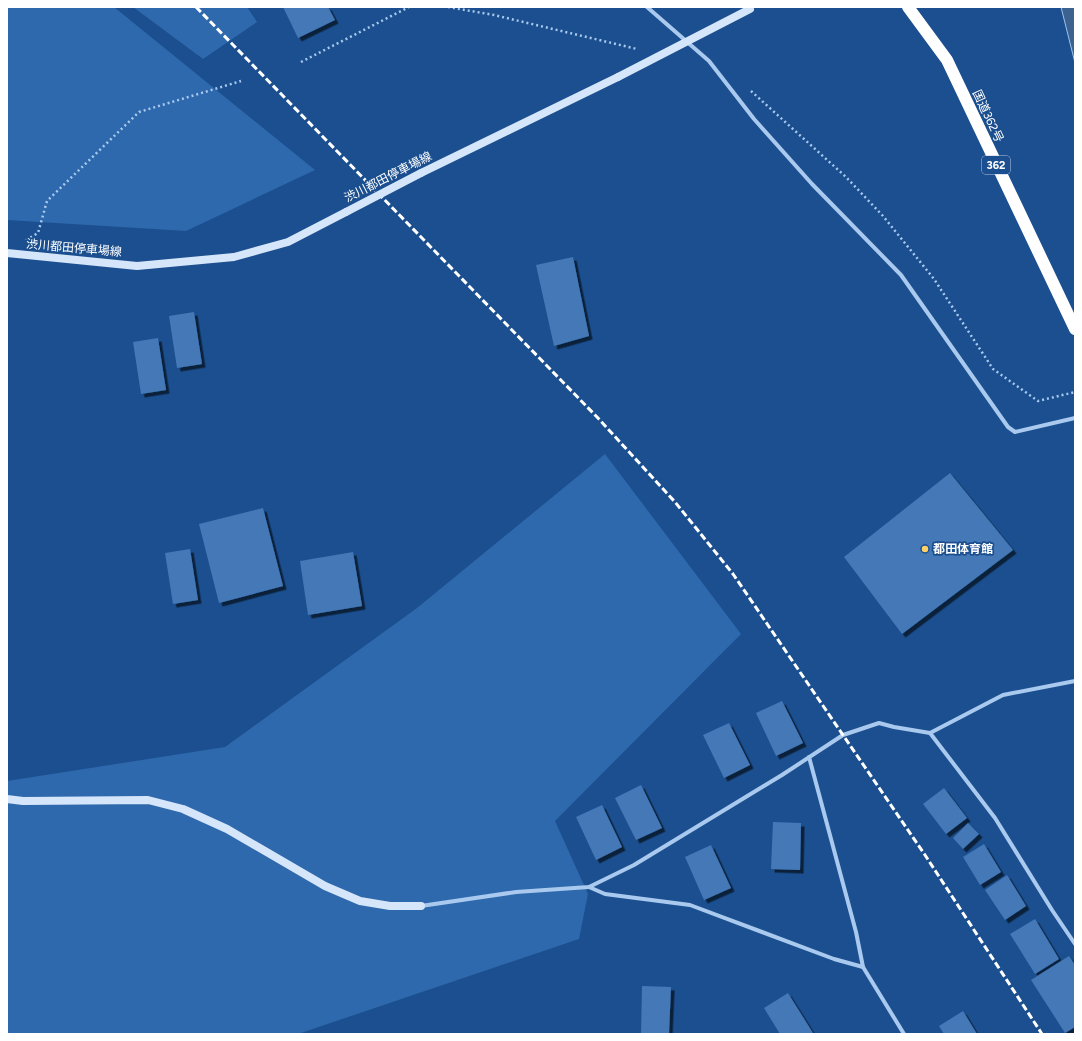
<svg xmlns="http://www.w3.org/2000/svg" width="1082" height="1041" font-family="Figtree,'Noto Sans JP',sans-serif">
  <defs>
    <filter id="shadow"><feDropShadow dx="3.5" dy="3.5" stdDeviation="0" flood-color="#0009"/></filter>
  </defs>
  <rect width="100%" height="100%" fill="#1b4f8f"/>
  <g fill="#2e69ad">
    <path d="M7,7H114L315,170L186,231L7,220Z"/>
    <path d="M133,7H247L257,22L203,59Z"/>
    <path d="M605,454L741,634L555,821L588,894L579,939L298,1034H7V781L225,747L417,608Z"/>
  </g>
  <path fill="#3c6290" stroke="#9cc4f0" d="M1061,7H1075V63Z"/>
  <g fill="#4478b7" filter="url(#shadow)">
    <path d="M283,7H328L335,20L298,38Z"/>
    <path d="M573,257L589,336L554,346L536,265Z"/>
    <path d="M194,312L202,364L177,368L169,316Z"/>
    <path d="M158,338L166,390L141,394L133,342Z"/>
    <path d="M950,473L1013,550L902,634L844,557Z"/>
    <path d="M263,508L283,586L219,603L199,524Z"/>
    <path d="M190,549L198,600L173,604L165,553Z"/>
    <path d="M353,552L362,606L308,615L300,561Z"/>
    <path d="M782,701L803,743L776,756L756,713Z"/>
    <path d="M729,723L750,765L724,778L703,735Z"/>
    <path d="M641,785L662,828L636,840L615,798Z"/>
    <path d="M944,788L967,818L946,834L923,804Z"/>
    <path d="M602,805L622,847L596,860L576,817Z"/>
    <path d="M773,822L801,823L800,870L771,869Z"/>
    <path d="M968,823L979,834L963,849L953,838Z"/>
    <path d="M984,844L1001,872L980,885L963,857Z"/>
    <path d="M711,845L731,888L704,900L685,857Z"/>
    <path d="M1007,875L1026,906L1005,920L985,890Z"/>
    <path d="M1035,919L1059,959L1035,974L1010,934Z"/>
    <path d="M1069,956L1075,965V1027L1065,1033L1031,980Z"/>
    <path d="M642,986L671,987L669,1034L641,1033Z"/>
    <path d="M788,993L813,1033L811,1034H780L764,1008Z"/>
    <path d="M963,1011L977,1034H944L939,1026Z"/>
  </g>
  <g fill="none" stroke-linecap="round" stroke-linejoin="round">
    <g stroke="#a9c9ee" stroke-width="2.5" stroke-dasharray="2 3" stroke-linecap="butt">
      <path d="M448,7L494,15L637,49"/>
      <path d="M301,62L409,7"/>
      <path d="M751,91L846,177L883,216L934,279L993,369L1038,401L1075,392"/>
      <path d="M26,240L38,233L47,201L139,112L241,81"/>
    </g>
    <g stroke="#a9c9ee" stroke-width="4">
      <path d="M647,7L709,61L754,119L812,184L901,275L1008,427L1015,432L1075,418"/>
      <path d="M930,733L995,818L1052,910L1075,944"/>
      <path d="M809,757L856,932L863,967"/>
      <path d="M589,887L605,894L690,905L834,959L863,967L904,1034"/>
      <path d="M421,906L516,892L589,887L634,865L782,775L843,735L879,723L894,727L930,733L1003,695L1075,681"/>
    </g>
    <g stroke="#d6e6fa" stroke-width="8">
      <path d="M421,173L618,77"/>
      <path d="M7,253L137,266L234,257L288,242L346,212"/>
      <path d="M7,799L23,801L148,800L183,809L227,829L325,886L360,901L390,906H421"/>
    </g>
    <path stroke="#fff" stroke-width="12" d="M908,7L947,60L1075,329"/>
    <path stroke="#fff" stroke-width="3" stroke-dasharray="7 3" stroke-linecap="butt" d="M196,7L597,417L675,502L733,574L925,855L1042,1034"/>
    <g stroke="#d6e6fa" stroke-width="8">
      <path d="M618,77L750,9"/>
      <path d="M346,212L421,173"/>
    </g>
  </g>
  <circle fill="#ffd166" stroke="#1b4f8f" stroke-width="1.5" cx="925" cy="549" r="4"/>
  <g text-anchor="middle" stroke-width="3.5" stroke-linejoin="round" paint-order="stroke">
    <rect fill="#1b4f8f" stroke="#bbcadd" stroke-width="1" x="982" y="156" width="28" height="18" rx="3"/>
    <g font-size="11" font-weight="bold" fill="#fff">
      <text x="996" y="169">362</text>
    </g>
    <g font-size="12" fill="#fff" stroke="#1b4f8f">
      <text transform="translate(988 116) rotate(65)" y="4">国道362号</text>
      <text transform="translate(388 177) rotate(-27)" y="4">渋川都田停車場線</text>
      <text transform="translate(74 248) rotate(5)" y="4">渋川都田停車場線</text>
    </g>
    <g font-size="12" font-weight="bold" fill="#fff" stroke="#1b4f8f" text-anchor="start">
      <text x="933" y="553">都田体育館</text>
    </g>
  </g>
  <rect width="1082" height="1041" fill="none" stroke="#ffffff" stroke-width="16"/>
</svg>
